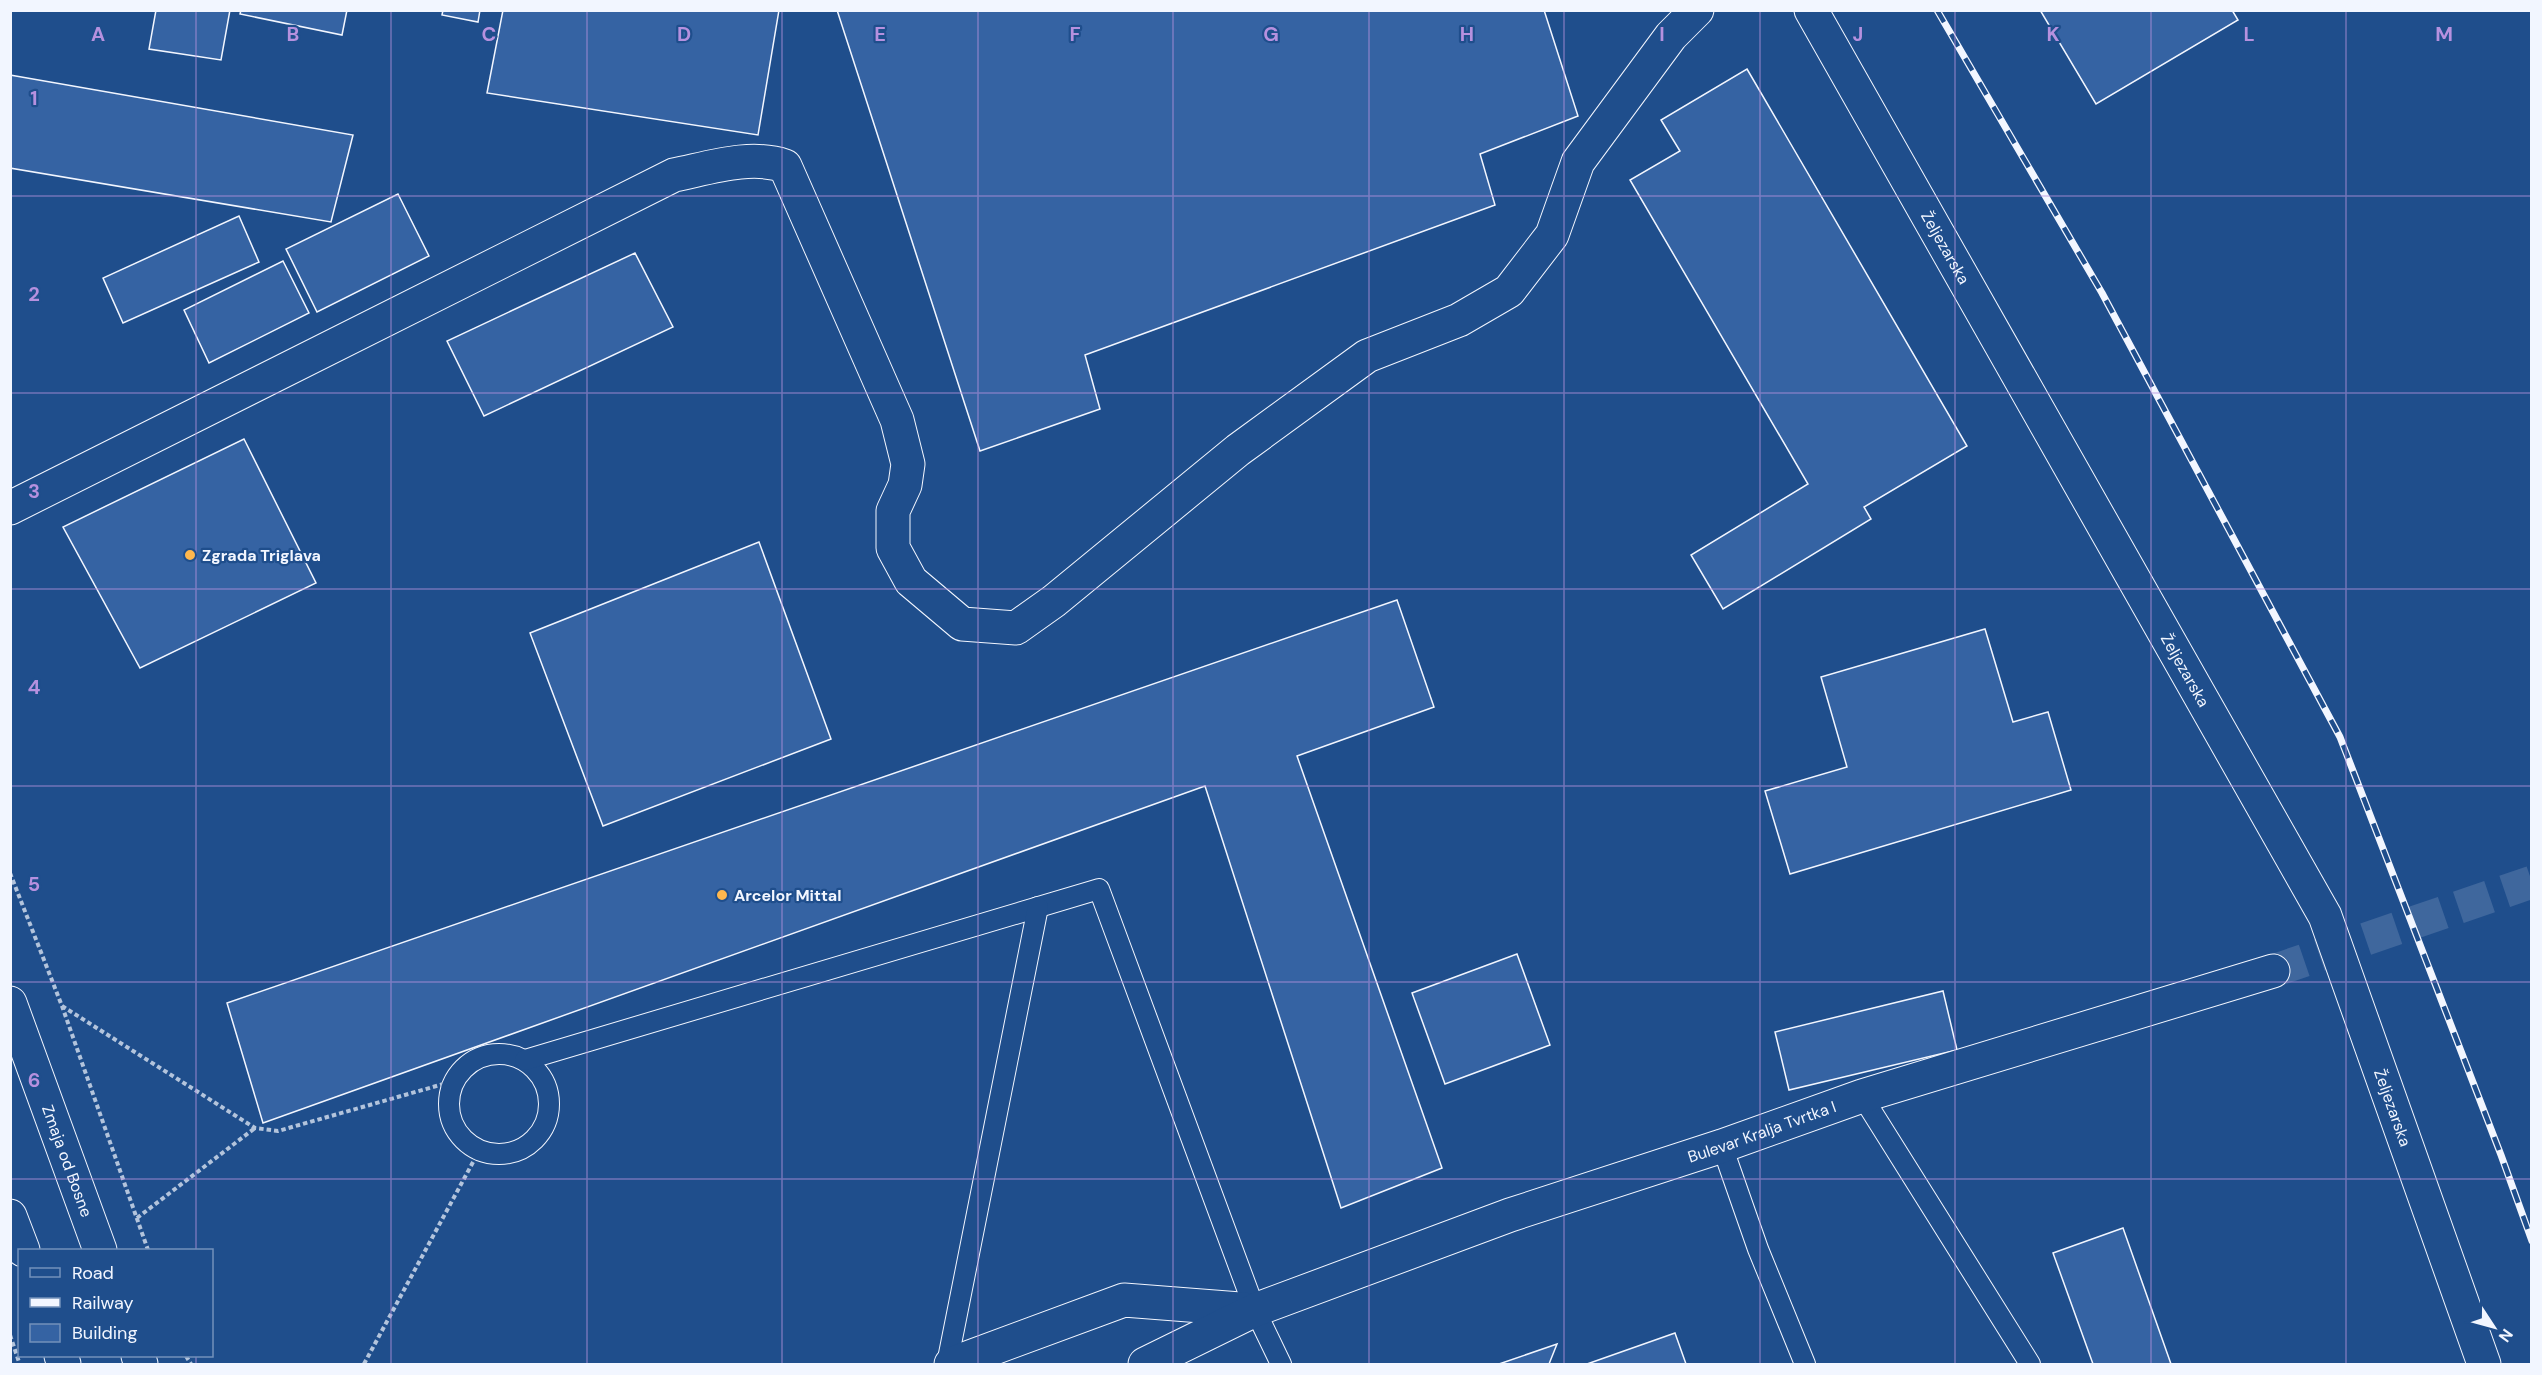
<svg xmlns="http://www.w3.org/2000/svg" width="2542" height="1375" font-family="'DM Sans',sans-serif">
  <rect width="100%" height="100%" fill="#1f4e8c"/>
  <g fill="#3563a3" stroke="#f2f6ff" stroke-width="1.5">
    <path d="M156,10H230L221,60L149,49Z"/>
    <path d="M241,10H347L342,35L240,14Z"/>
    <path d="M443,10H480L478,22L442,15Z"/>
    <path d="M503,10H779L758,135L487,93Z"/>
    <path d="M837,10H1544L1578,116L1480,154L1495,205L1085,355L1100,409L980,451Z"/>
    <path d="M2040,10H2232L2238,20L2096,104Z"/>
    <path d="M1747,69L1967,446L1864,507L1871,519L1723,609L1691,555L1808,484L1630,180L1680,151L1661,120Z"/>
    <path d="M10,75L353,135L331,222L10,168Z"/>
    <path d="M398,194L429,256L317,312L286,249Z"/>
    <path d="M239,216L259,262L123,323L103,278Z"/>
    <path d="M635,253L673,327L484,416L447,341Z"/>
    <path d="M283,261L309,313L209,363L184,310Z"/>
    <path d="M244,439L316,583L140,668L63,527Z"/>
    <path d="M759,542L831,739L603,826L530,633Z"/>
    <path d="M1397,600L1434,707L1297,756L1442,1168L1341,1208L1205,786L263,1123L227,1003Z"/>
    <path d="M1985,629L2013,722L2048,712L2071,790L1790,874L1765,791L1847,767L1821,677Z"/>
    <path d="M1517,954L1550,1045L1445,1084L1412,993Z"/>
    <path d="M1943,991L1957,1050L1789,1090L1775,1032Z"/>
    <path d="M2123,1228L2171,1364H2093L2053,1253Z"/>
    <path d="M1675,1333L1686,1364H1587Z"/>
    <path d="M1557,1344L1549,1364H1499Z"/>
  </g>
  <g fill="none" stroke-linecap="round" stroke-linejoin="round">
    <path stroke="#3f679d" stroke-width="33" stroke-dasharray="33 16" stroke-linecap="butt" d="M2273,971L2532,882"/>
    <g stroke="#f2f6ff" stroke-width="22">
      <g id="service">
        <circle cx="499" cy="1104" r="50"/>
        <path d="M525,1060L1099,889L1255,1310L1281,1364"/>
        <path d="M1862,1096L2030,1364"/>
        <path d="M1722,1146L1758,1249L1805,1364"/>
        <path d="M947,1364L1038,907"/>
      </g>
    </g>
    <g stroke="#f2f6ff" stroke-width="35">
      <g id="minor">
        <path id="s1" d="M1811,10L2325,916L2484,1364"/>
        <path d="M10,508L674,175C709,168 750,154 785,166L897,420L908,464L905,485L893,511V548L911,581L962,624L1016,628L1054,601L1238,450L1367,356L1459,320L1509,291L1552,235L1578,162L1671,36L1697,10"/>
        <path d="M951,1364L1124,1300L1253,1310"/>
        <path id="s2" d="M1145,1364L1255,1310L1510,1215L1722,1146L1862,1096L2273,971"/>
      </g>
    </g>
    <g stroke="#f2f6ff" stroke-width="35">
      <g id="secondary">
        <path id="s3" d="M10,1003L100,1250"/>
        <path d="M10,1216L23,1250"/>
        <path d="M61,1356L64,1364"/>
        <path d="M138,1356L141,1364"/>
      </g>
    </g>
    <g stroke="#b3c4dc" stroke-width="4" stroke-dasharray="4.5 3" stroke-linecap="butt">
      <path d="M10,873L62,1006L148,1250"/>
      <path d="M62,1006L255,1128L278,1131L454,1081"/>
      <path d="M137,1218L255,1128"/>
      <path d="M10,1335L19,1362"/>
      <path d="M186,1356L191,1364"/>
      <path d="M364,1364L479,1151"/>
    </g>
    <use href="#service" stroke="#1f4e8c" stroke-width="20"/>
    <use href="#minor" stroke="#1f4e8c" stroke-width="33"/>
    <use href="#secondary" stroke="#1f4e8c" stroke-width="33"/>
    <g stroke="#f2f6ff" stroke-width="7">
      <path id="rail" d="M1937,10L2102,293L2340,737L2501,1155L2532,1241"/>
    </g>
    <use href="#rail" stroke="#1f4e8c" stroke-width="4.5" stroke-dasharray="14" stroke-linecap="butt"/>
  </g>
  <path fill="none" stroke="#b691df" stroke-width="1.5" stroke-opacity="0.55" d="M196,10V1250M391,10V1364M587,10V1364M782,10V1364M978,10V1364M1173,10V1364M1369,10V1364M1564,10V1364M1760,10V1364M1955,10V1364M2151,10V1364M2346,10V1364M10,196H2532M10,393H2532M10,589H2532M10,786H2532M10,982H2532M10,1179H2532M196,1356V1364"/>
  <g fill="#ffb74d" stroke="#1f4e8c" stroke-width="2">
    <circle cx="190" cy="555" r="6"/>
    <circle cx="722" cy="895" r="6"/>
  </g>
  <g text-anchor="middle" stroke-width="4.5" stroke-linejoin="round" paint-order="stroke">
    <g font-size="16" fill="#f2f6ff" stroke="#1f4e8c">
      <text dy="6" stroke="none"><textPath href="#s1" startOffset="273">Željezarska</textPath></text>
      <text dy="6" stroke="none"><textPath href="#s1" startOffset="759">Željezarska</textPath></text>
      <text dy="6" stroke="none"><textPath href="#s1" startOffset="1245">Željezarska</textPath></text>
      <text dy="6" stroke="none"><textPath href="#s2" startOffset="660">Bulevar Kralja Tvrtka I</textPath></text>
      <text dy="6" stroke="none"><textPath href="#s3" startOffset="168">Zmaja od Bosne</textPath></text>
    </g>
    <g font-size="16" font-weight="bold" fill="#f2f6ff" stroke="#1f4e8c" text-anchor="start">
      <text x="202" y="561">Zgrada Triglava</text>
      <text x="734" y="901">Arcelor Mittal</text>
    </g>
  </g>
  <g font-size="20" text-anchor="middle" font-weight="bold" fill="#b691df" stroke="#1f4e8c" stroke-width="4.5" stroke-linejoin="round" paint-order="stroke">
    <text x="98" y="41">A</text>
    <text x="293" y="41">B</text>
    <text x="489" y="41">C</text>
    <text x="684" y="41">D</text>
    <text x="880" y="41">E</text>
    <text x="1075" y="41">F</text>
    <text x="1271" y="41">G</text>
    <text x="1467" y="41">H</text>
    <text x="1662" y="41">I</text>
    <text x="1858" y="41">J</text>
    <text x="2053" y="41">K</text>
    <text x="2249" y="41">L</text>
    <text x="2444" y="41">M</text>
    <text x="34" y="105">1</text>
    <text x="34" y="301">2</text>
    <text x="34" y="498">3</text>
    <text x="34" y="694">4</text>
    <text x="34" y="891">5</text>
    <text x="34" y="1087">6</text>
  </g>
  <rect width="2542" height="1375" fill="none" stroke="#f2f6ff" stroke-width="24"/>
  <rect x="18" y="1249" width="195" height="108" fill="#1f4e8c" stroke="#7391ba" stroke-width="1.5"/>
  <rect x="30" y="1268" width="30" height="9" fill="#1f4e8c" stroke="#7391ba" stroke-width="1.5"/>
  <text x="72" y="1279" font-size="18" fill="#f2f6ff">Road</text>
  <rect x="30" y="1298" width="30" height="9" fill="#f2f6ff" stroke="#7391ba" stroke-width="1.5"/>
  <text x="72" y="1309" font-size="18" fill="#f2f6ff">Railway</text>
  <rect x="30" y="1324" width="30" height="18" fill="#3563a3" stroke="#7391ba" stroke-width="1.5"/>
  <text x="72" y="1339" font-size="18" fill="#f2f6ff">Building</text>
  <g transform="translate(2494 1327) rotate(126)" stroke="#1f4e8c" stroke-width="4.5" paint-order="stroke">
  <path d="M0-4.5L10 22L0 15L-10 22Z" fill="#f2f6ff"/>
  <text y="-9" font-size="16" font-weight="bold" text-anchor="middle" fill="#f2f6ff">N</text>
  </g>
</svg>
